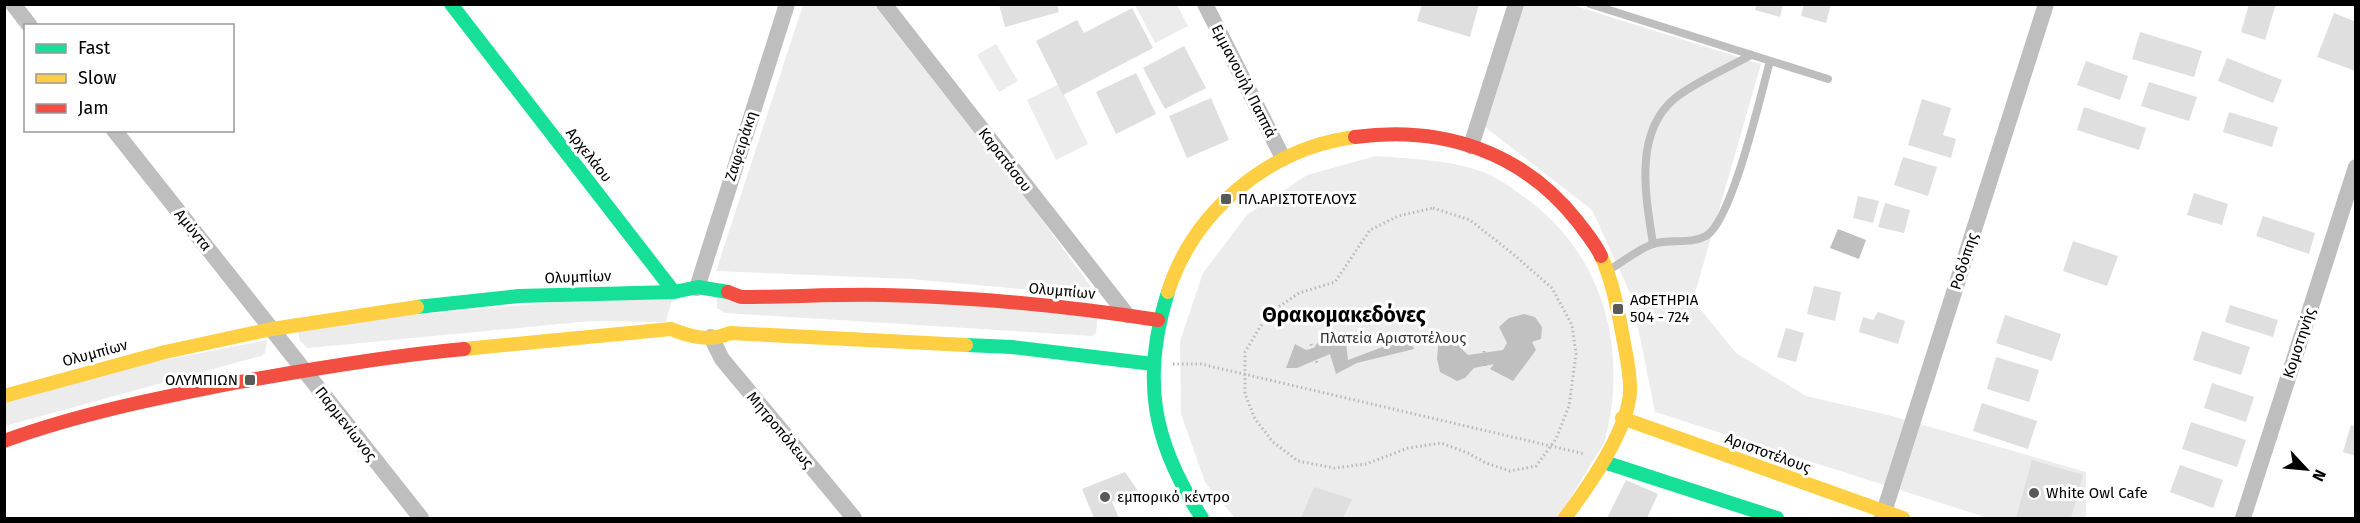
<svg xmlns="http://www.w3.org/2000/svg" width="2360" height="523" font-family="'Fira Sans',sans-serif">
  <rect width="100%" height="100%" fill="#fff"/>
  <g fill="#ececec">
    <path d="M803,5H874L1031,205L1091,287V293L1088,295L911,279L716,271Z"/>
    <path d="M1135,5H1177L1188,26L1155,43Z"/>
    <path d="M1522,5H1572L1761,64L1693,300L1736,353L1806,396L1892,416L2086,472V518H1988L1655,412L1632,297L1592,210L1481,124Z"/>
    <path d="M996,44L1018,81L999,92L977,55Z"/>
    <path d="M1059,84L1088,144L1056,160L1027,100Z"/>
    <path d="M1376,156C1412,159 1446,159 1480,171C1498,177 1515,190 1531,202C1605,259 1628,352 1605,440C1602,448 1595,456 1591,464C1580,482 1569,500 1558,518H1235L1205,482L1181,414L1180,341L1203,273L1247,215L1307,175Z"/>
    <path d="M674,292L666,322L591,321L308,348L300,341L297,325Z"/>
    <path d="M717,293L1098,311L1096,333L1092,336L725,313L717,308Z"/>
    <path d="M267,340L265,353L261,356L5,426L4,391Z"/>
  </g>
  <g fill="#bfbfbf">
    <path d="M1838,229L1866,240L1859,259L1830,248Z"/>
    <path d="M1524,314L1535,317L1542,327L1541,339L1532,342L1536,350L1513,381L1490,369L1494,364L1474,368L1465,378L1457,381L1440,372L1437,359L1439,335L1447,333C1455,339 1460,348 1468,355L1503,350L1507,343L1499,327L1509,318Z"/>
    <path d="M1333,332L1346,342L1348,360L1409,337L1414,349L1357,363L1336,374L1330,354L1297,368H1286L1295,344L1306,350L1314,348L1322,336Z"/>
  </g>
  <g fill="#dfdfdf">
    <path d="M999,4H1057L1059,12L1005,27Z"/>
    <path d="M1422,4H1479L1470,37L1417,21Z"/>
    <path d="M1757,4H1783L1780,17L1755,10Z"/>
    <path d="M1804,4H1831L1826,23L1801,16Z"/>
    <path d="M2249,4H2276L2265,40L2241,32Z"/>
    <path d="M1132,8L1153,48L1063,95L1036,41L1077,20L1084,33Z"/>
    <path d="M2334,13L2356,22V71L2317,57Z"/>
    <path d="M2140,32L2202,51L2194,77L2132,59Z"/>
    <path d="M1184,46L1206,88L1165,109L1143,68Z"/>
    <path d="M2227,58L2282,80L2273,103L2218,81Z"/>
    <path d="M2086,61L2128,76L2120,100L2077,85Z"/>
    <path d="M1136,73L1156,114L1116,134L1096,92Z"/>
    <path d="M2149,82L2197,97L2189,121L2141,106Z"/>
    <path d="M1211,98L1229,140L1187,158L1169,116Z"/>
    <path d="M1922,99L1951,108L1943,135L1956,139L1951,158L1908,145Z"/>
    <path d="M2084,107L2146,128L2139,150L2077,130Z"/>
    <path d="M2229,112L2278,127L2272,147L2223,132Z"/>
    <path d="M1903,157L1937,167L1928,196L1894,185Z"/>
    <path d="M2194,193L2228,204L2222,225L2187,215Z"/>
    <path d="M1858,196L1879,201L1873,223L1853,218Z"/>
    <path d="M1885,203L1910,210L1904,233L1878,227Z"/>
    <path d="M2263,216L2315,233L2309,254L2256,236Z"/>
    <path d="M2073,241L2118,256L2107,286L2063,271Z"/>
    <path d="M1814,286L1841,292L1835,321L1807,314Z"/>
    <path d="M2230,305L2278,320L2273,337L2225,322Z"/>
    <path d="M1878,312L1905,321L1898,344L1859,332L1863,317L1873,320Z"/>
    <path d="M2005,315L2061,334L2052,361L1996,343Z"/>
    <path d="M1786,328L1804,333L1796,362L1777,357Z"/>
    <path d="M2202,331L2250,347L2241,375L2193,360Z"/>
    <path d="M1996,357L2039,370L2029,402L1987,389Z"/>
    <path d="M2212,383L2254,397L2246,422L2204,408Z"/>
    <path d="M1982,403L2037,421L2028,449L1973,431Z"/>
    <path d="M2191,422L2246,440L2237,467L2182,449Z"/>
    <path d="M2351,425L2356,427V456L2343,452Z"/>
    <path d="M2032,460L2083,475L2071,518H2016Z"/>
    <path d="M2180,465L2223,480L2213,508L2170,492Z"/>
    <path d="M1125,472L1138,491L1112,502L1119,518H1094L1082,489Z"/>
    <path d="M1626,480L1658,494L1647,518H1607Z"/>
    <path d="M1314,487L1352,499L1343,518H1301Z"/>
  </g>
  <g fill="none" stroke-linecap="round" stroke-linejoin="round">
    <g stroke="#b9b9b9" stroke-width="3" stroke-dasharray="1.5 3" stroke-linecap="butt">
      <path d="M1433,208L1470,220L1513,254L1552,288L1572,325L1576,354L1569,406L1556,439L1536,466L1510,471L1486,463L1468,453L1441,443L1408,448L1366,464L1334,468L1298,461L1273,442L1255,419L1245,394V352L1268,314L1299,293L1335,282L1370,230L1398,216Z"/>
      <path d="M1311,344L1317,363"/>
      <path d="M1484,351L1485,369"/>
      <path d="M1173,364H1201L1585,454"/>
    </g>
    <g stroke="#bebebe" stroke-width="8">
      <path d="M1590,4L1828,79"/>
      <path d="M1653,244C1646,198 1633,134 1674,99C1693,83 1728,68 1751,55"/>
      <path d="M1609,270C1623,262 1638,249 1653,244C1670,238 1689,245 1706,236C1732,221 1761,94 1770,61"/>
    </g>
    <g stroke="#bebebe" stroke-width="16">
      <path d="M13,4L30,26"/>
      <path d="M884,4L1127,315"/>
      <path d="M1205,4L1283,158"/>
      <path d="M114,130L421,518"/>
      <path d="M1471,146L1516,4"/>
      <path d="M697,288L787,4"/>
      <path d="M711,337L722,359L854,518"/>
      <path d="M1882,518L2046,4"/>
      <path d="M2243,518L2356,167"/>
    </g>
    <g stroke="#16e098" stroke-width="14">
      <path d="M451,4L674,292"/>
      <path d="M1168,292C1141,379 1152,442 1202,518"/>
      <path d="M417,307L519,296L674,292L698,287L728,292"/>
      <path d="M966,345L1012,347L1153,364"/>
      <path d="M1604,462L1777,518"/>
    </g>
    <g stroke="#ffcf43" stroke-width="14">
      <path d="M1168,292C1194,210 1270,148 1355,137"/>
      <path d="M464,349L671,329C691,337 710,342 730,333L966,345"/>
      <path d="M4,396L165,352L272,329L417,307"/>
      <path d="M1622,418L1903,518"/>
      <path d="M1565,518C1588,487 1628,431 1630,392C1631,372 1625,351 1622,332C1617,306 1612,280 1601,256"/>
    </g>
    <g stroke="#f24e42" stroke-width="14">
      <path d="M1355,137C1443,125 1523,152 1578,222C1586,233 1595,243 1601,256"/>
      <path d="M728,292L741,297C789,297 836,294 884,295C976,297 1067,306 1158,320"/>
      <path d="M4,441C78,414 157,398 234,383C311,369 387,356 464,349"/>
    </g>
  </g>
  <g fill="#595959" stroke="#fff" stroke-width="2">
    <rect x="1220" y="193" width="12" height="12" rx="3"/>
    <rect x="1612" y="303" width="12" height="12" rx="3"/>
    <rect x="244" y="374" width="12" height="12" rx="3"/>
    <circle cx="2034" cy="493" r="6"/>
    <circle cx="1105" cy="497" r="6"/>
  </g>
  <g text-anchor="middle" stroke-width="6" stroke-linejoin="round" paint-order="stroke">
    <g font-size="15" fill="#000" stroke="#fff">
      <text transform="translate(1244 81) rotate(63)" y="5">Εμμανουήλ Παππά</text>
      <text transform="translate(741 146) rotate(-72)" y="5">Ζαφειράκη</text>
      <text transform="translate(589 155) rotate(52)" y="5">Αρχελάου</text>
      <text transform="translate(1005 160) rotate(52)" y="5">Καρατάσου</text>
      <text transform="translate(193 230) rotate(51)" y="5">Αμύντα</text>
      <text transform="translate(1964 261) rotate(-72)" y="5">Ροδόπης</text>
      <text transform="translate(578 277) rotate(-2)" y="5">Ολυμπίων</text>
      <text transform="translate(1062 291) rotate(5)" y="5">Ολυμπίων</text>
      <text transform="translate(2299 343) rotate(-72)" y="5">Κομοτηνής</text>
      <text transform="translate(95 353) rotate(-15)" y="5">Ολυμπίων</text>
      <text transform="translate(346 424) rotate(52)" y="5">Παρμενίωνος</text>
      <text transform="translate(780 430) rotate(50)" y="5">Μητροπόλεως</text>
      <text transform="translate(1768 453) rotate(20)" y="5">Αριστοτέλους</text>
    </g>
    <g font-size="15" fill="#000" stroke="#fff" text-anchor="start">
      <text x="1238" y="204">ΠΛ.ΑΡΙΣΤΟΤΕΛΟΥΣ</text>
      <text x="1630" y="305">ΑΦΕΤΗΡΙΑ<tspan x="1630" dy="17">504 - 724</tspan></text>
      <text x="238" y="385" text-anchor="end">ΟΛΥΜΠΙΩΝ</text>
      <text x="2046" y="498">White Owl Cafe</text>
      <text x="1117" y="502">εμπορικό κέντρο</text>
    </g>
    <g font-size="15" fill="#333" stroke="#fff">
      <text x="1393" y="343">Πλατεία Αριστοτέλους</text>
    </g>
    <g font-size="21" font-weight="bold" fill="#000" stroke="#fff">
      <text x="1344" y="322">Θρακομακεδόνες</text>
    </g>
  </g>
  <rect width="2360" height="523" fill="none" stroke="#000000" stroke-width="12"/>
  <rect x="24" y="24" width="210" height="108" fill="#ffffff" stroke="#999999" stroke-width="1.5"/>
  <rect x="36" y="44" width="30" height="9" fill="#16e098" stroke="#999999" stroke-width="1.5"/>
  <text x="78" y="54" font-size="18" fill="#000000">Fast</text>
  <rect x="36" y="74" width="30" height="9" fill="#ffcf43" stroke="#999999" stroke-width="1.5"/>
  <text x="78" y="84" font-size="18" fill="#000000">Slow</text>
  <rect x="36" y="104" width="30" height="9" fill="#f24e42" stroke="#999999" stroke-width="1.5"/>
  <text x="78" y="114" font-size="18" fill="#000000">Jam</text>
  <g transform="translate(2306 469) rotate(116)" stroke="#ffffff" stroke-width="4.5" paint-order="stroke">
  <path d="M0-4.5L10 22L0 15L-10 22Z" fill="#000000"/>
  <text y="-9" font-size="16" font-weight="bold" text-anchor="middle" fill="#000000">N</text>
  </g>
</svg>
